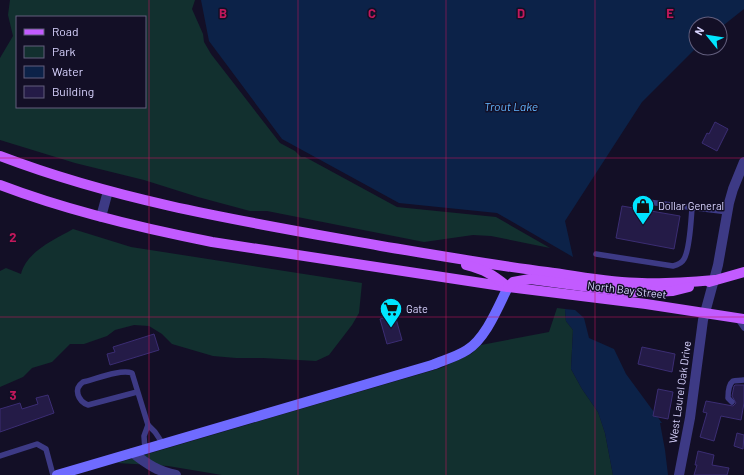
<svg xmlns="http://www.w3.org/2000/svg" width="744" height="475" font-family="Barlow,sans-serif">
  <rect width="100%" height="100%" fill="#130f26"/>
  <g fill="#12302f" fill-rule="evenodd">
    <path d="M10,0H195L192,9L203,34L204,42L211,54L280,143L295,151L301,157H305L397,207L496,217L550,248L491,236L473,235L424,242L267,211H250L198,197L144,180L75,163L0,140V58L13,36L8,15ZM17,17H145V107H17Z"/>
    <path d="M73,229L131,247L362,283L359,313L352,325L329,355L316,361L263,358H236L213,356L172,344L162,334L149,326L134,325L115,330L107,336L84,344H70L52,362L32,368L23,377L0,387V271L6,268L21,274C27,251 54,240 73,229Z"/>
    <path d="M557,308L565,309L566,321L573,330L571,369L582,389L598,412L605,433L613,475H222L168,466L117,463L441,368L471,354L481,345L549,332Z"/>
  </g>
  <g fill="#0c2248">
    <path d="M201,0H744V9L720,28V24H696V48L642,102L565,221L573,257L497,213L399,203L282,139L209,41Z"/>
    <path d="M565,309L575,310L584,318L589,338L614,349L626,374L662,423H660L665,450L668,475H613L605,433L598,412L582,389L571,369L573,330L566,321Z"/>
  </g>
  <g fill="#241b47" stroke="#3b2d73">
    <path d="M715,122L728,129L717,151L702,143L707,133L709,134Z"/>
    <path d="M622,206L680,216L674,249L616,238Z"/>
    <path d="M395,315L402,340L387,344L380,319Z"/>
    <path d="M154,334L159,350L110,365L107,354L115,352L113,347Z"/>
    <path d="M642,347L675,354L672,372L638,364Z"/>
    <path d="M743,385H744V403L741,420L721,416L714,441L700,437L707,413L703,412L706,401L733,406L736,403L732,396L734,386L735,385Z"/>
    <path d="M658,389L673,392L668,419L653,416Z"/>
    <path d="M48,395L54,413L0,432V409L20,403L22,409L38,404L36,398Z"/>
    <path d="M737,433L744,435L743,449L734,446Z"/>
    <path d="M698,451L714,455L712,465L729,468L727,475H694L697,465H695Z"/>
  </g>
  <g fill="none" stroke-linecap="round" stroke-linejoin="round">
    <g stroke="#3d3a85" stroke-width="5.5">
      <path d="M640,201L728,212"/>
      <path d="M596,254L673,266C677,265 682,263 684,259C690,249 691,220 692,208"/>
      <path d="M737,318L744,328"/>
      <path d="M137,392L88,405C78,401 73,389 83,382C96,379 120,369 132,373L148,425"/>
      <path d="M732,402L728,398C728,393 729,384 733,381C736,380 740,381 744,380"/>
      <path d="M145,450L144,436L148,425L155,432L163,444"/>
      <path d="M0,456L37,444L46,449L53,475"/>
    </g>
    <g stroke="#3d3a85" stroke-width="10">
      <path d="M101,217L108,191"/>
      <path d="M133,453C147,464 159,472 176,475"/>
      <path d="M679,475L690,418L703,320L718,265L729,203L733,189L744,162"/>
    </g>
    <path stroke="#6f6bff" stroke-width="10" d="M57,475C182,439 307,402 432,365C444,360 456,357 467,350C486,338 498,307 508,287"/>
    <g stroke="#c25bff" stroke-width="10">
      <path d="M0,156C123,203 252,223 381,246C436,255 492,265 547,272C578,276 610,283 642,283C666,284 691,282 715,280"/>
      <path d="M0,185C68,211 140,228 212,242L508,287L646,304L744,319"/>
      <path d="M466,265C485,270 492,274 508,287"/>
      <path d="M709,282L744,272"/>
      <path d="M508,287L513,282L530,279L627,292H650L673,291L689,287"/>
    </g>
  </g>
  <path fill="none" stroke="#c2185b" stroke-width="1" stroke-opacity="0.55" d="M149,0V475M298,0V475M446,0V475M595,0V475M0,158H744M0,317H744"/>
  <defs>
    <g id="shop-pin" transform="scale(1.15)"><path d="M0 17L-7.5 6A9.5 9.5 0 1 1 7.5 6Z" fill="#00e5ff" stroke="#130f26"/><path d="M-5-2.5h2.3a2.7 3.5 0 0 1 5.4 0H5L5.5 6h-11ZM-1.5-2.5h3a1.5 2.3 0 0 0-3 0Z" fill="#111"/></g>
    <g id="supermarket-pin" transform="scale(1.15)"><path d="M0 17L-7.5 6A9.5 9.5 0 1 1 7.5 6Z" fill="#00e5ff" stroke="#130f26"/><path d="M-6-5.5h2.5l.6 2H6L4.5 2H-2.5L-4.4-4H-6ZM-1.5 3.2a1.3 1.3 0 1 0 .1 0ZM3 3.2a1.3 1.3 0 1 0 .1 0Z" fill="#111"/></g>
  </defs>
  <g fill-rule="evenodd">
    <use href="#shop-pin" x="643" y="206"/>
    <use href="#supermarket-pin" x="391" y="309"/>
  </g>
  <g text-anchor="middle" stroke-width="3" stroke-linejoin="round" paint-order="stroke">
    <g font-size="11" fill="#d9d4ff" stroke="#130f26" text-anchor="start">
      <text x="658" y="210">Dollar General</text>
      <text x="406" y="313">Gate</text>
    </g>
    <g font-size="11" fill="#d9d4ff" stroke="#130f26">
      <text transform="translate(627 290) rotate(7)" y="4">North Bay Street</text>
      <text transform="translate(680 392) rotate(-82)" y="4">West Laurel Oak Drive</text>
    </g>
    <g font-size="12" font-style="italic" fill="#62b6ff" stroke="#130f26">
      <text x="511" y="111">Trout Lake</text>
    </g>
  </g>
  <g font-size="13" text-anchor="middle" font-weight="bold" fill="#c2185b" stroke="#130f26" stroke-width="3" stroke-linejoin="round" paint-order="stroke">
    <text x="223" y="18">B</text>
    <text x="372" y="18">C</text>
    <text x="521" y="18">D</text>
    <text x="670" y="18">E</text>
    <text x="13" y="242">2</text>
    <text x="13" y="400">3</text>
  </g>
  <rect x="16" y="16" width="130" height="92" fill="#130f26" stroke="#625e7d"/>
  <rect x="24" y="29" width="20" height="6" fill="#c25bff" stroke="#625e7d"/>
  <text x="52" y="36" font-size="12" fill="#d9d4ff">Road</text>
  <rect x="24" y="46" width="20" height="12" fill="#12302f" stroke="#625e7d"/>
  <text x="52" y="56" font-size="12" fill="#d9d4ff">Park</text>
  <rect x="24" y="66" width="20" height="12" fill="#0c2248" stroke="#625e7d"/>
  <text x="52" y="76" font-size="12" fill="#d9d4ff">Water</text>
  <rect x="24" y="86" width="20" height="12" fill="#241b47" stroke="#625e7d"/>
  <text x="52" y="96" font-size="12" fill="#d9d4ff">Building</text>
  <g transform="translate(708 36) rotate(300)"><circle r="19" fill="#130f26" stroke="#625e7d"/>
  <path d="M0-3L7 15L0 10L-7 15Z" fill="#00e5ff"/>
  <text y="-6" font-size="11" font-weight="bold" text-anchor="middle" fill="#d9d4ff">N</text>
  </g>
</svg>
